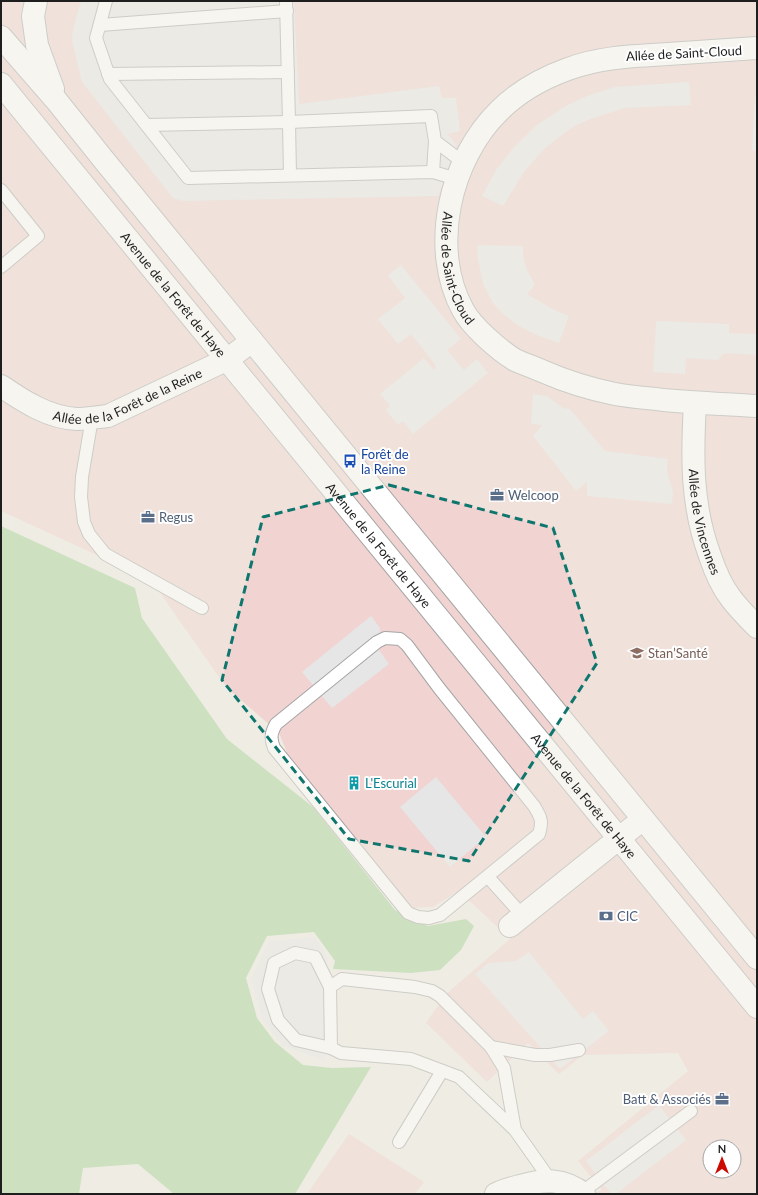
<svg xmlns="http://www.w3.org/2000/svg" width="758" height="1195" font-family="Lato,sans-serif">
  <rect width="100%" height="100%" fill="#efece3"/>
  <g fill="#f1d4d1" fill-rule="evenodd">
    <path d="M1,1H757V1194H591L602,1190L578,1161L688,1071L678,1053L583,1055L559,1074L528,1043L487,1082L426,1023L446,994L510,939L459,891L433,907L410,908L297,777L279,733L226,687L151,580L1,511ZM710,1147H734V1171H710Z"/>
    <path d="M349,1134L424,1182L415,1194H307Z"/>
  </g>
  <path fill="#a4d196" d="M1,526L135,588L142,618L227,739L313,807L395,910L428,926L466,919L474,926L461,950L440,970L411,973L333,969L335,961L314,932L267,936L246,978L257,1018L275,1042L303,1065L332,1068L371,1067L295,1194H174L138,1164L83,1168L79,1194H1Z"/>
  <g fill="#e6e6e6">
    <path d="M81,1H294L299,104L439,86L442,98H456L460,131L447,134L457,144L438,196L183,201L173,198L82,82L72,40L73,29Z"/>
    <path d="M689,82L691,105L625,108L590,119L575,126L564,133L543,150L524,172L503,206L482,196L496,170L514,147L537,125L566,106L589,95L615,87Z"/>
    <path d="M755,97H757V151L752,150Z"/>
    <path d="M477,245L523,246V256L526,268L535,285L527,294L554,310L569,316L559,343L539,336L519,326L503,314L493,303L483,284L478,259Z"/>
    <path d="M401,265L461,339L447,350L464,370L477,359L488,373L413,434L403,421L398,425L386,410L390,406L380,394L424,358L434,370L436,368L435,364L411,334L398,344L378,319L405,298L388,275Z"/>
    <path d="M656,321L729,324V333L757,334V355L727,353L723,354L718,360L686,358L685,374L653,372Z"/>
    <path d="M533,394L547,396L563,408L570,409L605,451L668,459L667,471L673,492L672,504L587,496V482L576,491L533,436L542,425L531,424Z"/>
    <path d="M371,616L380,628L379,650L389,664L332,708L302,672Z"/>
    <path d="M436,777L486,837L450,867L400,807Z"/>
    <path d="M315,937L327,956L325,1061L283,1046L262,1020L251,979L269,941Z"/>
    <path d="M529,952L583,1019L593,1011L609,1031L560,1069L475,974L489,963L516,961Z"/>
    <path d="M659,1105L686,1140L616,1194H611L586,1161Z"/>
  </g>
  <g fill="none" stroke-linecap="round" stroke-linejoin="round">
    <g stroke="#a5a5a5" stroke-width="14">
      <g id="service">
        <path d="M106,1L96,38L110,79L188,178L433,172L457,179"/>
        <path d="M286,1L289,122L431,116L435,141L464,163"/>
        <path d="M100,25L287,11"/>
        <path d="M108,74L288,72"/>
        <path d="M147,125L289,122L290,175"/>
        <path d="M433,172L435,141"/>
        <path d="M1,190L38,236L1,267"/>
        <path d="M92,418L82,477L81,497L84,522L89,534L105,554L202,608"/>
        <path d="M385,638L400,639L407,645L439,688L534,806C541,817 543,822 539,834L440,915L429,918L418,917L408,913L274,748C270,738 271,733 276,724L377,642Z"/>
        <path d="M488,877L523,916"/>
        <path d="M330,987L315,957L295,953L274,963L268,989L278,1020L296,1040L331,1048"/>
        <path d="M491,1047L535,1055H550L579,1050"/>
        <path d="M515,1130L504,1068L491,1047L440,996L432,991L415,987L342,979L330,987L331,1048L341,1053L411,1059L459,1077L515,1130L551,1181"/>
        <path d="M399,1142L442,1071"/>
        <path d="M582,1192L691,1111"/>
      </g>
    </g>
    <g stroke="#a5a5a5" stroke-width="24">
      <g id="minor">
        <path id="s1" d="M757,48C727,50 698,52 668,54C634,56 600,57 568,69C543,78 518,92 499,111C450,159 429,248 463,310C472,327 499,350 515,360C524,364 533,367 542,371C565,381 590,389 615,394C631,397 648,398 664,400C695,403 726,404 757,406"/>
        <path id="s2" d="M1,386C23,401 49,418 77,419C87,419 98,417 108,416L228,359L252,341"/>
        <path id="s3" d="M695,403C692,456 691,505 710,556C715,571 721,585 730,597C738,608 747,617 757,627"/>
        <path d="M510,926L643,819"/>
        <path d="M496,1194C503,1190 512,1188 520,1186C544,1179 563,1178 584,1194"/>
      </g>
    </g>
    <g stroke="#a5a5a5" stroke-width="24">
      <g id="tertiary">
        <path d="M36,1L33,16L37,45L53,89"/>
        <path d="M1,37L56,100L103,159L757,958"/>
        <path id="s4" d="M1,84L757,1007"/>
      </g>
    </g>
    <use href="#service" stroke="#fff" stroke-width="12"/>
    <use href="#minor" stroke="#fff" stroke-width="22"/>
    <use href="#tertiary" stroke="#fff" stroke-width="22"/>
  </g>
  <path d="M0 0H758V1195H0ZM389,485L553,528L597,663L469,861L349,839L222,680L263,517Z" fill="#efece3" fill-opacity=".55" fill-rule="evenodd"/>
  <path fill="none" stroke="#0f766e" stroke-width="3" stroke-dasharray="8 5" stroke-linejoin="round" d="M389,485L553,528L597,663L469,861L349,839L222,680L263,517Z"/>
  <defs>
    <g id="bus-bare" transform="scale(1.08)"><path d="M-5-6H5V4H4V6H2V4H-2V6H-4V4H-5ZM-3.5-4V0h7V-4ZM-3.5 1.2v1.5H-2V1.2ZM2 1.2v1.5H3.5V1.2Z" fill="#1a4fb4" stroke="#fff" stroke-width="2.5" paint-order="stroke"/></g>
    <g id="office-bare" transform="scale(1.08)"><path d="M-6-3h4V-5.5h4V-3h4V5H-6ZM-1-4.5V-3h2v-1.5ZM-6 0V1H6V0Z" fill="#5c6f8a" stroke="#fff" stroke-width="2.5" paint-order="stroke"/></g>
    <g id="university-bare" transform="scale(1.08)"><path d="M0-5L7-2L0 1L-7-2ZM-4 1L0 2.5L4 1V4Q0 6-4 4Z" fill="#8d6e63" stroke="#fff" stroke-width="2.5" paint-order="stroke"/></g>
    <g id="building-bare" transform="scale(1.08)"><path d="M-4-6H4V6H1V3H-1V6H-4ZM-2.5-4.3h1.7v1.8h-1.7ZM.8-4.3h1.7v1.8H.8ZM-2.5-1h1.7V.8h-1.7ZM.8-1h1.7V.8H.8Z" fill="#0f9aa8" stroke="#fff" stroke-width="2.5" paint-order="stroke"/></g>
    <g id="bank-bare" transform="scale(1.08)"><path d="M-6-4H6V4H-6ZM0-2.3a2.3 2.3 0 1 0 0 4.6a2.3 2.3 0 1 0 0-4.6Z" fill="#5c6f8a" stroke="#fff" stroke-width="2.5" paint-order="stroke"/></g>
  </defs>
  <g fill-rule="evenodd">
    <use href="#bus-bare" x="350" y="461"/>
    <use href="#office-bare" x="497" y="495"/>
    <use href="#office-bare" x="148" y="517"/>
    <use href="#university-bare" x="637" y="653"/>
    <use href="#building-bare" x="354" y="783"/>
    <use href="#bank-bare" x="606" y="916"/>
    <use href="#office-bare" x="722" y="1099"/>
  </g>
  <g text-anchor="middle" stroke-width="4" stroke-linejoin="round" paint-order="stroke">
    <g font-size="13" fill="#1e1e1e" stroke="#fff">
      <text transform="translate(684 53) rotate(-3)" y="5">Allée de Saint-Cloud</text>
      <text dy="5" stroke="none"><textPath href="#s1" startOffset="445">Allée de Saint-Cloud</textPath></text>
      <text dy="5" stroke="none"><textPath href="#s4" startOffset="272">Avenue de la Forêt de Haye</textPath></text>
      <text dy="5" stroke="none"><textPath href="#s2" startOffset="139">Allée de la Forêt de la Reine</textPath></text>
      <text dy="5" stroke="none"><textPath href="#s3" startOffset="120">Allée de Vincennes</textPath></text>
      <text dy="5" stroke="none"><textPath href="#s4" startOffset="596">Avenue de la Forêt de Haye</textPath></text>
      <text dy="5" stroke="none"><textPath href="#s4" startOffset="920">Avenue de la Forêt de Haye</textPath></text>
    </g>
    <g font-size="13" fill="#164399" stroke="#fff" text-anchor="start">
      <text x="361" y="459">Forêt de<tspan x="361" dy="15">la Reine</tspan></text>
    </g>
    <g font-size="13" fill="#4e5e75" stroke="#fff" text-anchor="start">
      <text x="508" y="500">Welcoop</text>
      <text x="159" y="522">Regus</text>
      <text x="617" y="921">CIC</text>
      <text x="711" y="1104" text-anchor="end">Batt &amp; Associés</text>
    </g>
    <g font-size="13" fill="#785e54" stroke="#fff" text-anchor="start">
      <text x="648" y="658">Stan’Santé</text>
    </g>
    <g font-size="13" fill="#0d838f" stroke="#fff" text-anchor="start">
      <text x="365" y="788">L'Escurial</text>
    </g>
  </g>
  <rect width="758" height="1195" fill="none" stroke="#1e1e1e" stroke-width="4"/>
  <g transform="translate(722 1159)"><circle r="19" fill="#ffffff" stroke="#a5a5a5"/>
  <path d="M0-3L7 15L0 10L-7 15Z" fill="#cb0a00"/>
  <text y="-6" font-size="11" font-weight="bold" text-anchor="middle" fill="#1e1e1e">N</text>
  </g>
</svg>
